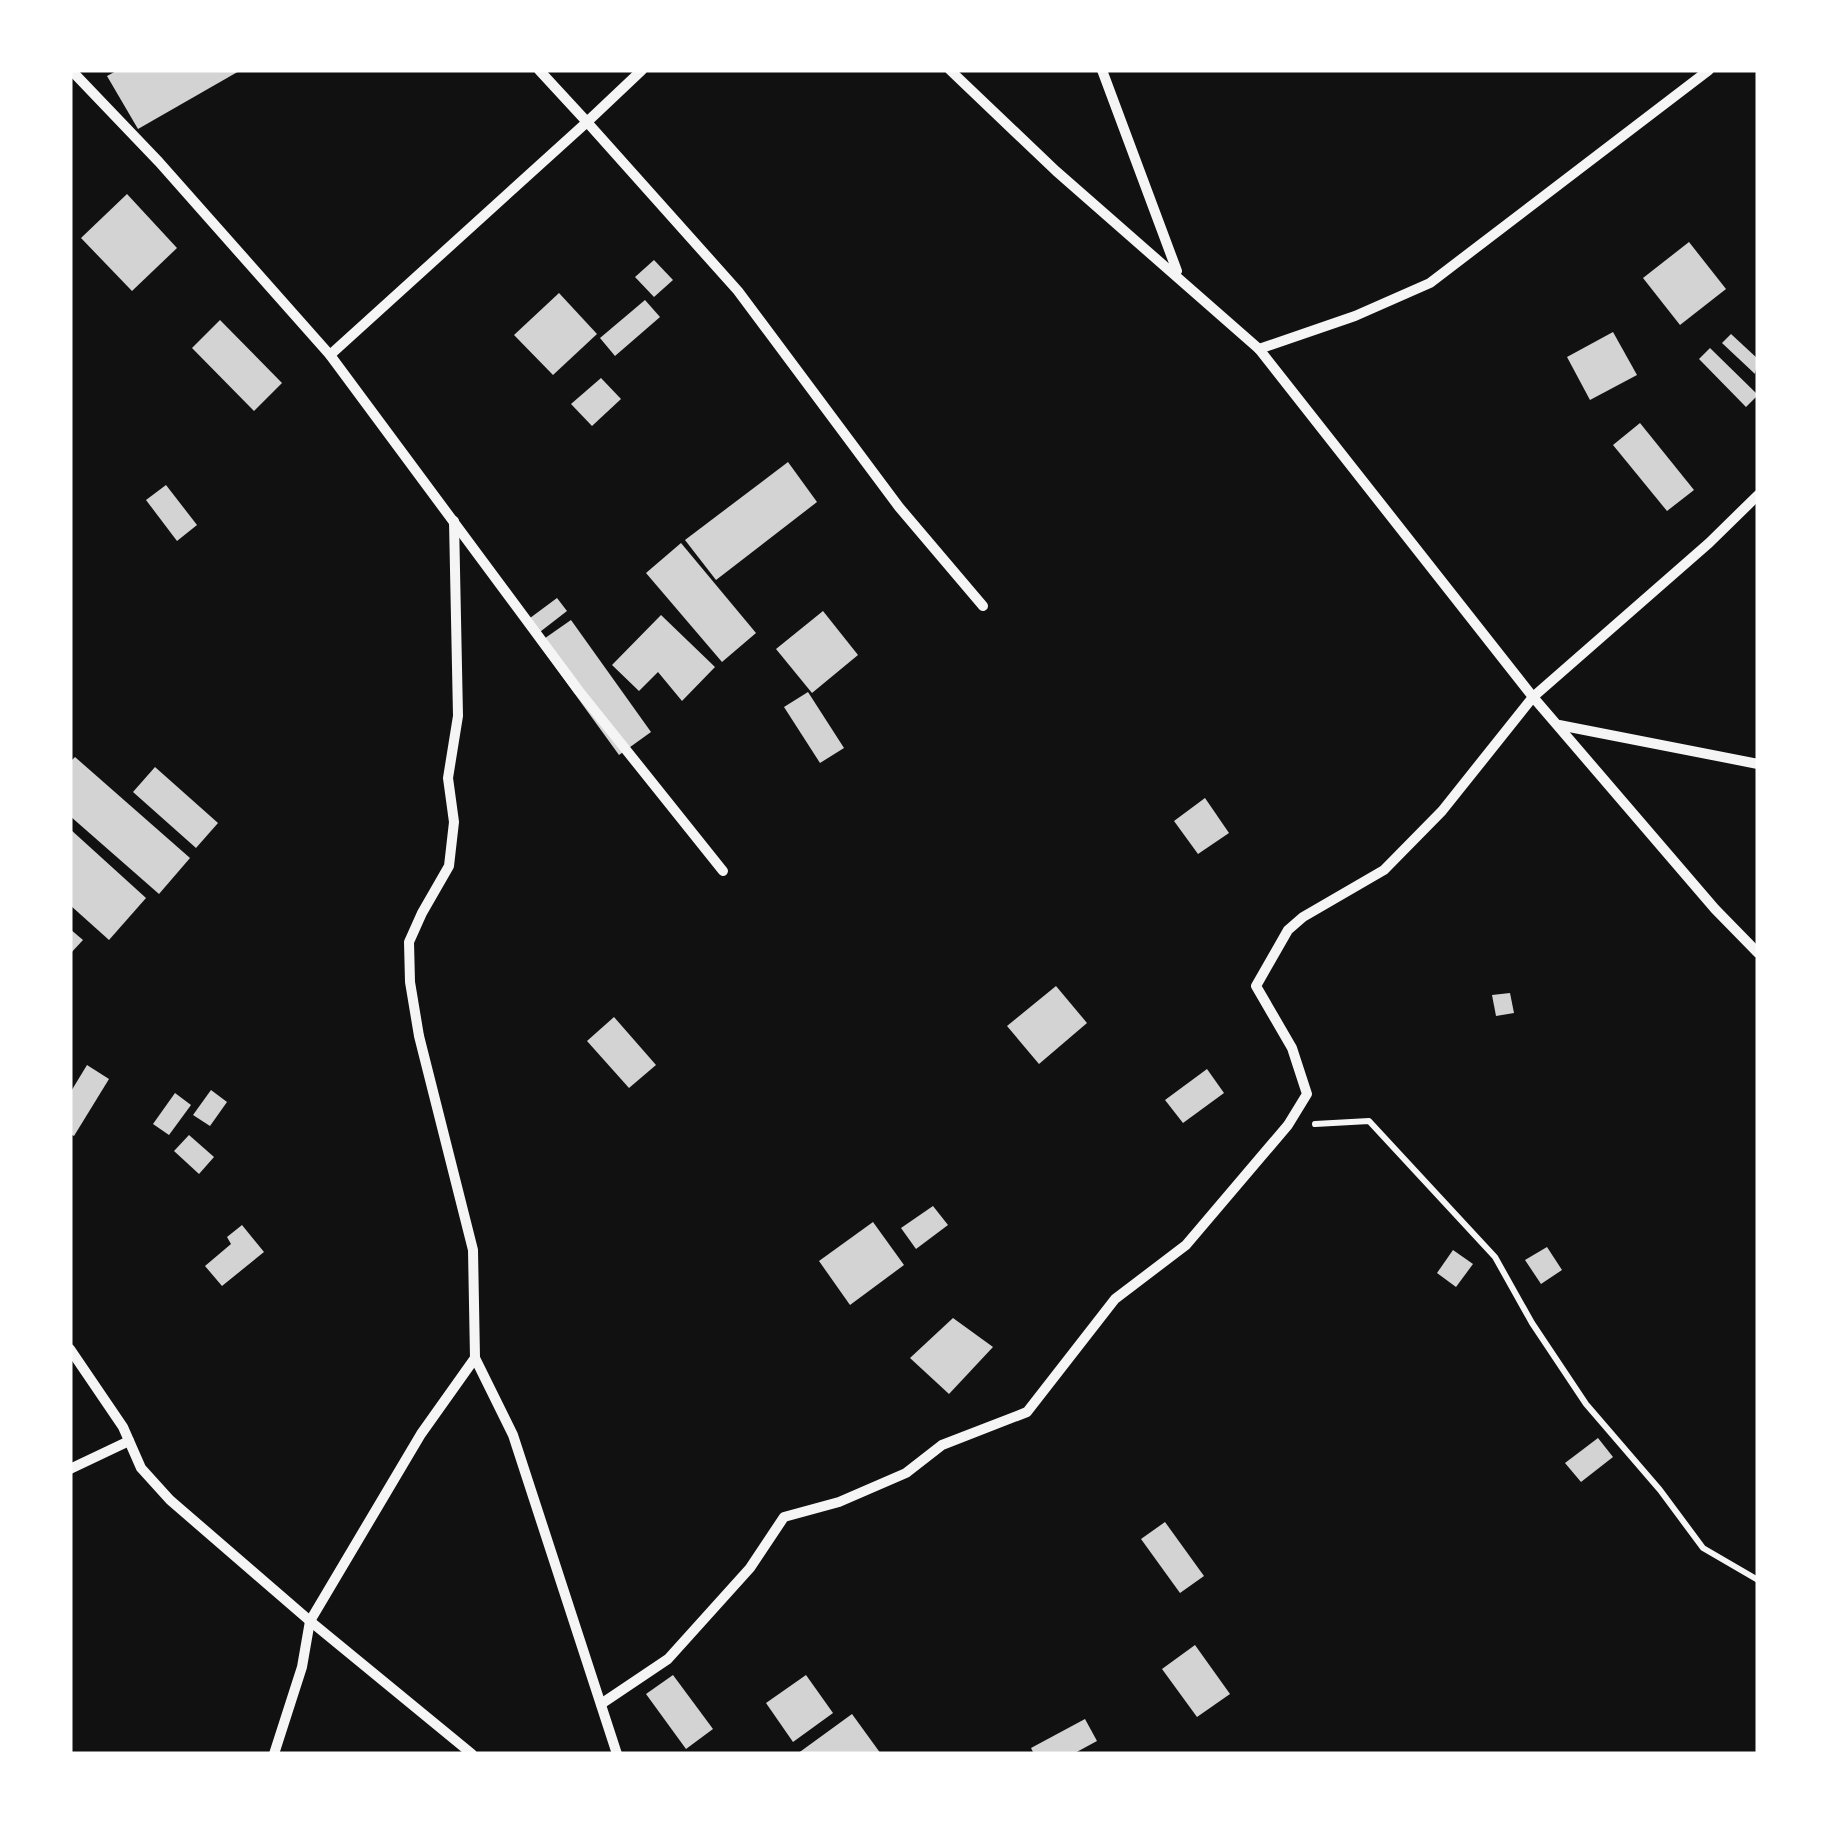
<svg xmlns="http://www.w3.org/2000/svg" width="1828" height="1824" font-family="'Fira Sans Condensed',sans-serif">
  <rect width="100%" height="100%" fill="#111"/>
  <g fill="#d3d3d3">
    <path d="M118,70H241L138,129L107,76Z"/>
    <path d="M127,194L177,248L132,291L81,238Z"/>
    <path d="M1689,242L1726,289L1680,325L1643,278Z"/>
    <path d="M654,260L673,280L654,297L635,277Z"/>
    <path d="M559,293L597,334L553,375L514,335Z"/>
    <path d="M645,300L660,317L615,356L600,338Z"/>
    <path d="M220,320L282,383L254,411L192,348Z"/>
    <path d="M1613,332L1637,375L1590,400L1567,357Z"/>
    <path d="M1731,334L1758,359L1755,374L1722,343Z"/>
    <path d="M1710,348L1758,395L1746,407L1699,359Z"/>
    <path d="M601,378L621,399L592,426L571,404Z"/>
    <path d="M1640,423L1694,490L1667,511L1613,445Z"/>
    <path d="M788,462L817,502L716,580L685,540Z"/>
    <path d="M166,485L197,525L177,541L146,500Z"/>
    <path d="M681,543L756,633L722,662L646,573Z"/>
    <path d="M557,598L567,611L536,635L526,621Z"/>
    <path d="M823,611L858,655L812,693L776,649Z"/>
    <path d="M661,615L715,667L682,701L658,672L639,691L612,665Z"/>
    <path d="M571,620L651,732L619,755L538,643Z"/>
    <path d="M808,692L844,748L820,763L784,707Z"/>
    <path d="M75,757L190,858L159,894L70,816V762Z"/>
    <path d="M155,767L218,823L196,848L133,792Z"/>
    <path d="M1205,798L1229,833L1198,854L1174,821Z"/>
    <path d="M70,829L146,898L109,940L70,905Z"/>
    <path d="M70,929L83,940L70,954Z"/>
    <path d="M1056,986L1087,1023L1039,1064L1007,1026Z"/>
    <path d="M1510,993L1514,1013L1496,1016L1492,995Z"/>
    <path d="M614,1017L656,1065L629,1088L587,1041Z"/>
    <path d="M87,1065L109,1079L74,1136L70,1134V1093Z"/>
    <path d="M1207,1069L1224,1093L1183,1123L1165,1100Z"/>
    <path d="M211,1090L227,1102L210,1126L193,1115Z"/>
    <path d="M175,1093L191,1105L169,1135L153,1124Z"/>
    <path d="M189,1135L214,1157L199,1174L174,1151Z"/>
    <path d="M933,1206L948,1225L916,1249L901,1228Z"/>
    <path d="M873,1222L904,1265L850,1305L819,1261Z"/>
    <path d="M242,1225L264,1252L222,1286L205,1266L231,1244L227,1237Z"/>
    <path d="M1547,1247L1562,1270L1541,1284L1525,1260Z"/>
    <path d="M1453,1250L1473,1264L1456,1287L1437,1273Z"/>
    <path d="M953,1318L993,1347L949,1394L910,1358Z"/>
    <path d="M1598,1438L1613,1457L1581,1482L1565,1463Z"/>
    <path d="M1165,1522L1204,1576L1180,1593L1141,1539Z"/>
    <path d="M1195,1645L1230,1694L1197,1717L1162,1669Z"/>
    <path d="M673,1675L713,1729L686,1749L646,1694Z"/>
    <path d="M806,1675L833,1713L793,1742L766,1703Z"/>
    <path d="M852,1714L881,1754H797Z"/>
    <path d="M1085,1719L1097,1741L1073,1754H1034L1031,1748Z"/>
  </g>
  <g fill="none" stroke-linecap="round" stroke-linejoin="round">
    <path stroke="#f5f5f5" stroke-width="6" d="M1315,1124L1369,1121L1495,1257L1532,1323L1586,1404L1660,1490L1703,1548L1758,1580"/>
    <g stroke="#f5f5f5" stroke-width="10">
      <path d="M71,70L159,162L330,355L579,691L723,871"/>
      <path d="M539,70L587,122L642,70"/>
      <path d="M950,70L1056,171L1259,349L1533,697L1715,909L1758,953"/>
      <path d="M1102,70L1177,271"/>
      <path d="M1259,349L1355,316L1430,283L1709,70"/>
      <path d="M330,355L587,122L738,291L899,507L983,606"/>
      <path d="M454,521L458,716L448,778L454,822L449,866L422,913L409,942L410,982L419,1036L473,1250L475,1358L513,1435L617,1754"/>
      <path d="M1559,725L1758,764"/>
      <path d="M70,1349L123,1427L141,1468L170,1500L310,1621L472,1754"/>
      <path d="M70,1469L129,1441"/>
      <path d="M601,1704L668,1659L750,1568L784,1517L839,1502L906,1473L942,1445L1027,1412L1115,1299L1186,1245L1288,1125L1307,1094L1292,1048L1256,986L1288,930L1303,917L1384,870L1442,811L1533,697L1709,543L1758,495"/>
      <path d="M274,1754L302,1667L310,1621L421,1434L475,1358"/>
    </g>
  </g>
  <rect width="1828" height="1824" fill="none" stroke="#ffffff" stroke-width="145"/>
</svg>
